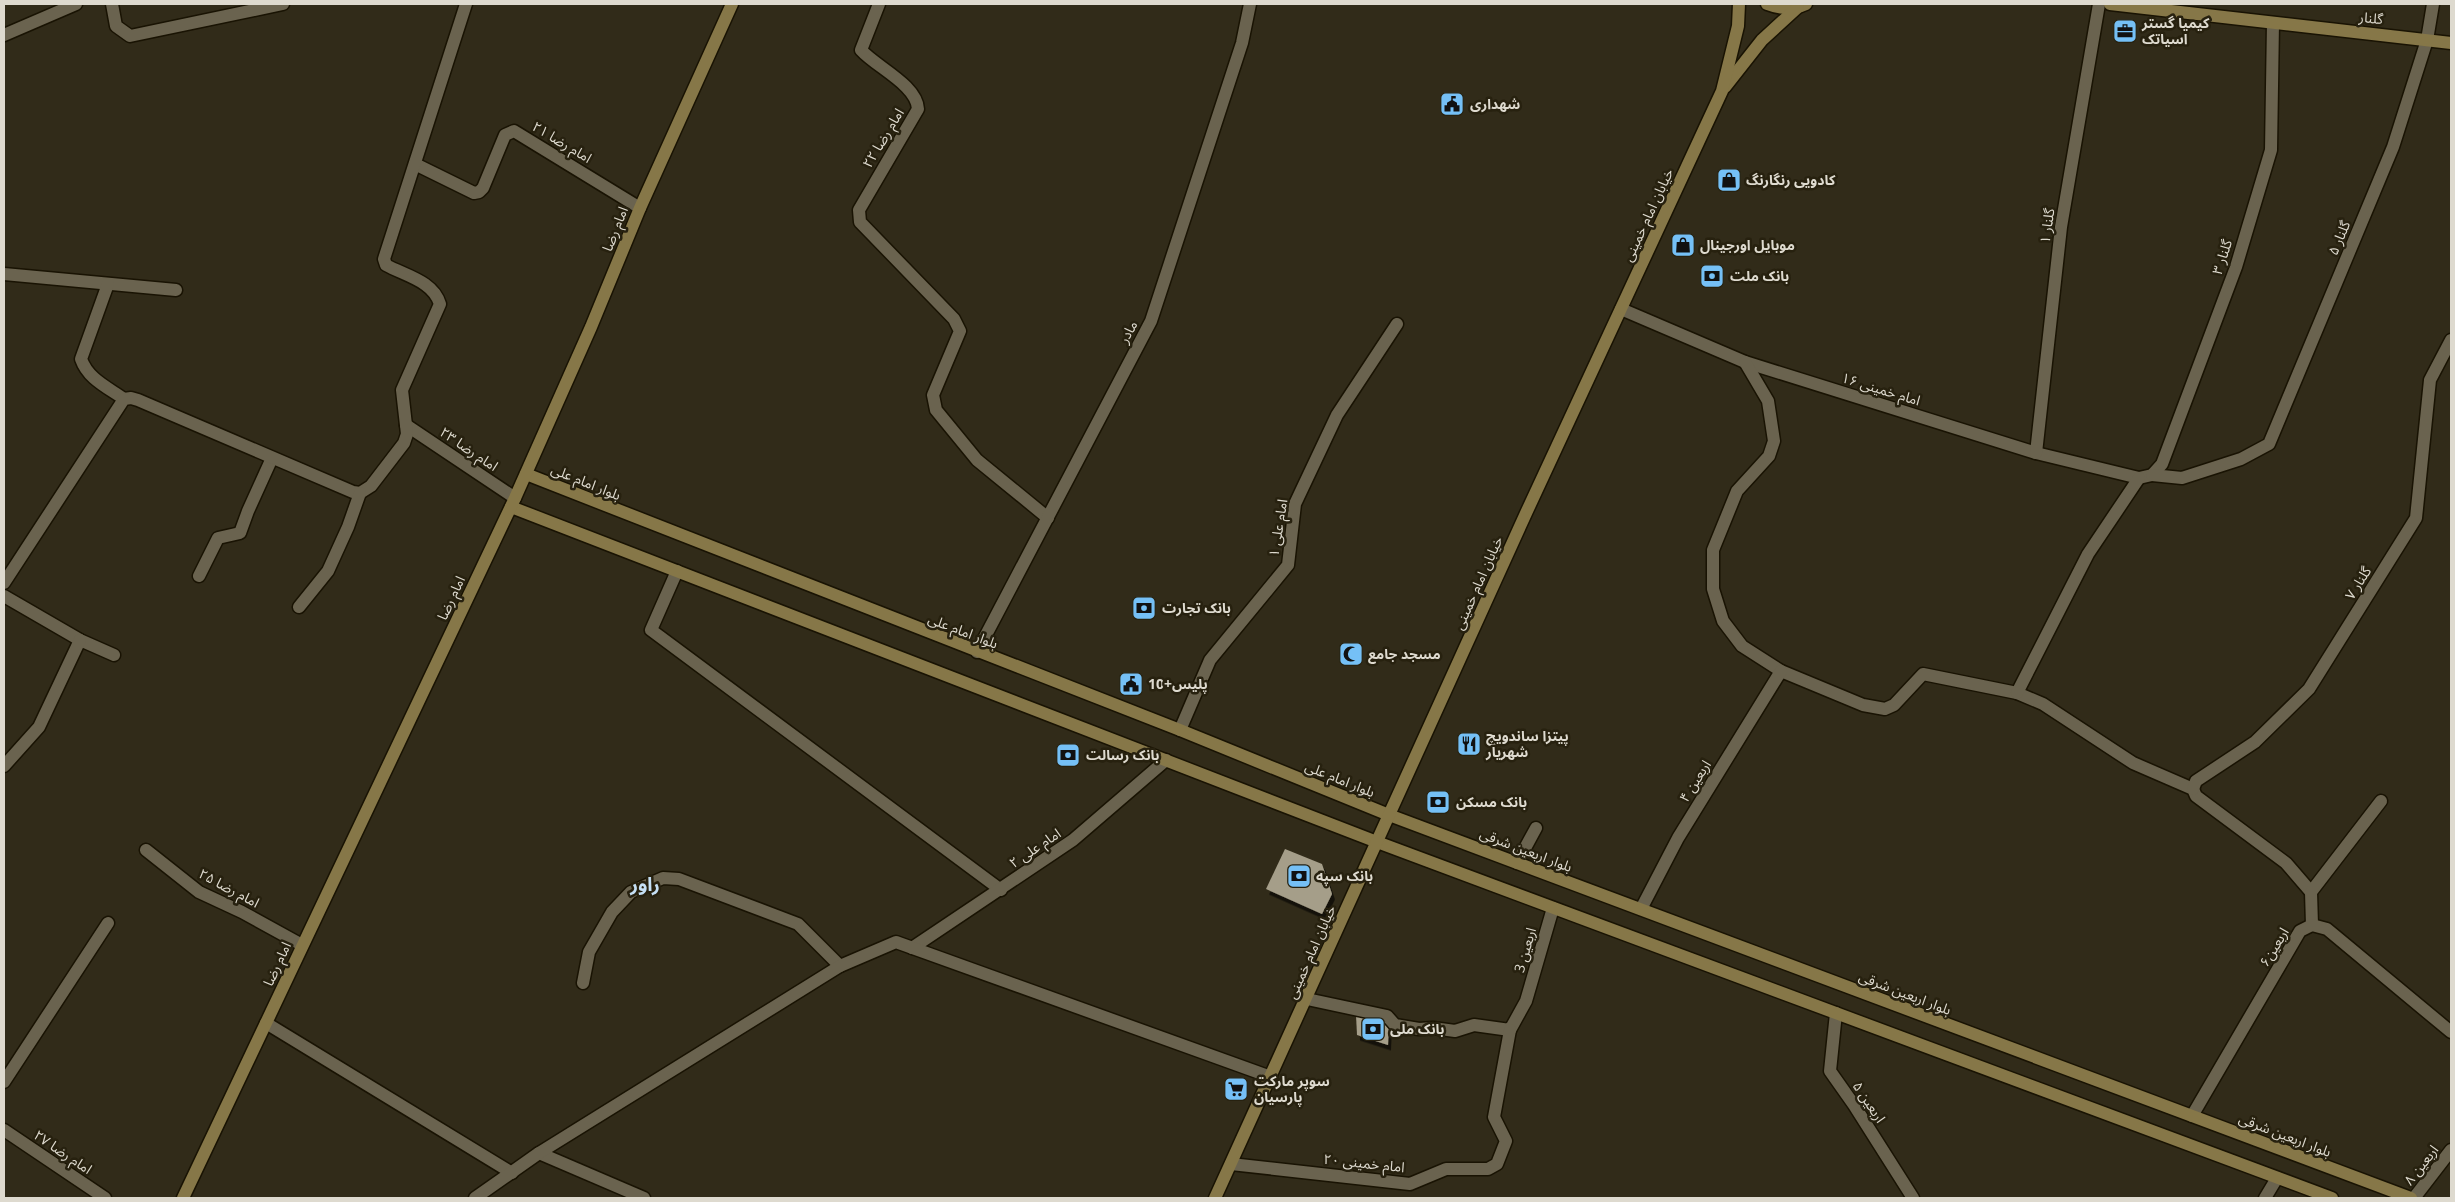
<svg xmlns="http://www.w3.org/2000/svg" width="2455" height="1202" font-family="'Open Sans','Noto Sans Arabic',sans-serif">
  <defs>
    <filter id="shadow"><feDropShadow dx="3" dy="5.5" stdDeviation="0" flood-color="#0009"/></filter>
  </defs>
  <rect width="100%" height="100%" fill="#312b19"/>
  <g fill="#a59e89" filter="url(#shadow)">
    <path d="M1285,849L1322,864L1332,894L1322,914L1266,889Z"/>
    <path d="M1356,1015L1389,1022L1388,1045L1357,1035Z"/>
  </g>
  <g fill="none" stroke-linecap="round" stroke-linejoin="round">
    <g stroke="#191303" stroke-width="15">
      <g id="street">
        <path d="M112,4L116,26L130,36L283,4"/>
        <path d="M879,4L861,50C876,67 917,85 918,109L859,210L860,222L954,319L960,331L933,395L936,410L977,460L1048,518"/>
        <path d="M4,35L76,4"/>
        <path d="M415,164L474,193L479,192L483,188L505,135L514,131L640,208"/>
        <path d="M4,274L176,290"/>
        <path d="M108,284L81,359C88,379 107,387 124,399"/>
        <path d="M1621,309L1745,362L2036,453L2139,478L2152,475L2162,464L2236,267L2271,150L2273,23"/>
        <path d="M1745,362L1768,401L1774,441L1769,456L1737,491L1713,550V589L1723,621L1742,646L1781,671L1863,705L1885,709L1894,705L1923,674L2017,693L2043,704L2133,763L2193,789L2196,796L2286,863L2311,892"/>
        <path d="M406,425L515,498"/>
        <path d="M2036,453L2061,227L2099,4"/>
        <path d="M2152,475L2182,478L2241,459L2269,444L2393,147L2427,40L2433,4"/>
        <path d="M677,571L651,630L1001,890"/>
        <path d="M199,576L218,538L240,533L248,511L272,458"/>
        <path d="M4,583L124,399L131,398L138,400L353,492L360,493L371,486L404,443L407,434L402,390L440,304C433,281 406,276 386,265L384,259L466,4"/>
        <path d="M4,596L80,640L114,655"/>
        <path d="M299,607L328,571L348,527L360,493"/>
        <path d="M977,652L1151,321L1242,43L1250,4"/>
        <path d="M2017,693L2088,554L2139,478"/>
        <path d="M1180,730L1210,660L1288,565L1295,504L1337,415L1397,324"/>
        <path d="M4,766L39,727L80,640"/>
        <path d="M2193,789L2196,781L2255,742L2309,689L2416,518L2430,380L2451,340"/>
        <path d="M146,850L199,892L242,912L302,945"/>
        <path d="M1517,863L1536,828"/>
        <path d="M1641,909L1678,838L1781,671"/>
        <path d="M2312,925L2311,892L2381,801"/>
        <path d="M912,948L1073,840L1166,760"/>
        <path d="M583,983L589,952L612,912L631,892L663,878L679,879L798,924L840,966"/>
        <path d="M1307,999L1387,1016L1395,1025L1419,1029L1433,1028L1455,1031L1474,1025L1510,1030L1526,1001L1553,908"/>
        <path d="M1836,1013L1830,1071L1854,1105L1913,1198"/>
        <path d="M266,1023L512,1173"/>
        <path d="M4,1082L108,923"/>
        <path d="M2192,1116L2300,931L2312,925L2327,929L2451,1032"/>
        <path d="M4,1130L105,1198"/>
        <path d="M539,1153L644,1198"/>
        <path d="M1231,1164L1410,1184L1446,1169H1488L1497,1164L1506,1141L1494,1117L1510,1030"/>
        <path d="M475,1198L539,1153L840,966L896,942L1271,1077"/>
        <path d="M2265,1198L2277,1178"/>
        <path d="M2414,1198L2451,1150"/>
      </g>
    </g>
    <g stroke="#191303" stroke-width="15">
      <g id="secondary">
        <path d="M1767,4C1780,9 1793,10 1806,4"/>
        <path d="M2110,4L2451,43"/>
        <path d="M1725,87L1762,40L1798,7"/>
        <path d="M526,474L1180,730L1389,815L2411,1198"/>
        <path d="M511,507L1377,842L2332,1198"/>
        <path d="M183,1198L515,498L591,327L640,208L732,4"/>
        <path d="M1215,1198L1527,511L1722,91L1738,26L1739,4"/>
      </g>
    </g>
    <use href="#street" stroke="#6a634f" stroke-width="12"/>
    <use href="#secondary" stroke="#867748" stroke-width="12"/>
  </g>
  <defs>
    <g id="office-square" transform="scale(1.25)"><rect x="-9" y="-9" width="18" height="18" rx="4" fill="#75c0f6" stroke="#27210f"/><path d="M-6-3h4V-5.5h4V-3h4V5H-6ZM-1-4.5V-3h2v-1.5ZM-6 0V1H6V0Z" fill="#111"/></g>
    <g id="civic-square" transform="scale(1.25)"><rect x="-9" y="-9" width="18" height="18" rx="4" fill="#75c0f6" stroke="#27210f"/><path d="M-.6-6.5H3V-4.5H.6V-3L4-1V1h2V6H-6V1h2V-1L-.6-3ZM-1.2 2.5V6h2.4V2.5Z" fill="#111"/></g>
    <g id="shop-square" transform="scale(1.25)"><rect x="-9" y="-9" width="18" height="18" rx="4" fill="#75c0f6" stroke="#27210f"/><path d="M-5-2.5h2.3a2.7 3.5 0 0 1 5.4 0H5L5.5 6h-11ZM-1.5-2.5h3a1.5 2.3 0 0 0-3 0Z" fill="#111"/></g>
    <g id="bank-square" transform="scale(1.25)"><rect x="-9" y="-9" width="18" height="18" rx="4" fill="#75c0f6" stroke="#27210f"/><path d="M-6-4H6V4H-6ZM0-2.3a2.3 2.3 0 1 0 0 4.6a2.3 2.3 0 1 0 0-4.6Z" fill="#111"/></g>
    <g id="mosque-square" transform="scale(1.25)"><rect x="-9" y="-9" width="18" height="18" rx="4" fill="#75c0f6" stroke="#27210f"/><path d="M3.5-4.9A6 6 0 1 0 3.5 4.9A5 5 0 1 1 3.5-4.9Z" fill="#111"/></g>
    <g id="restaurant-square" transform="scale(1.25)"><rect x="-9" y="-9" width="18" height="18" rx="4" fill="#75c0f6" stroke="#27210f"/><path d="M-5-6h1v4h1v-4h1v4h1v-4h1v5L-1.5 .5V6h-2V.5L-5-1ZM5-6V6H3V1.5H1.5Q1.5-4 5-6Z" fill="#111"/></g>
    <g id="supermarket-square" transform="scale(1.25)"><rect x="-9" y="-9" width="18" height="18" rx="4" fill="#75c0f6" stroke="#27210f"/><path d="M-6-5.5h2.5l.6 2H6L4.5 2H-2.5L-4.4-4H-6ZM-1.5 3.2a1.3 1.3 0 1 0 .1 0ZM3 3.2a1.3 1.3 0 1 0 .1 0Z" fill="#111"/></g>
  </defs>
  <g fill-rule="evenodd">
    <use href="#office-square" x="2125" y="31"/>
    <use href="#civic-square" x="1452" y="104"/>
    <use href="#shop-square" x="1729" y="180"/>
    <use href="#shop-square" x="1683" y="245"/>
    <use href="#bank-square" x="1712" y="276"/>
    <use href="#bank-square" x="1144" y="608"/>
    <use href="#mosque-square" x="1351" y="654"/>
    <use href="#civic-square" x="1131" y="684"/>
    <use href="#restaurant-square" x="1469" y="744"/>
    <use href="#bank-square" x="1068" y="755"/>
    <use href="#bank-square" x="1438" y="802"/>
    <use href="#bank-square" x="1299" y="876"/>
    <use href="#bank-square" x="1373" y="1029"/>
    <use href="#supermarket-square" x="1236" y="1089"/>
  </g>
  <g text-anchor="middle" stroke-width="5" stroke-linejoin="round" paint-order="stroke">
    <g font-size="14" fill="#dedacf" stroke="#27210f">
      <text transform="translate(2371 18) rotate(6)" y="5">گلنار</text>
      <text transform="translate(883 138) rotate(-59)" y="5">امام رضا ۲۲</text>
      <text transform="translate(562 142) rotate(31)" y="5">امام رضا ۲۱</text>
      <text transform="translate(1648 215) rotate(-65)" y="5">خیابان امام خمینی</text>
      <text transform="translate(2047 226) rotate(-82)" y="5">گلنار ۱</text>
      <text transform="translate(615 229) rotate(-68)" y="5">امام رضا</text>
      <text transform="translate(2339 238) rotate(-67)" y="5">گلنار ۵</text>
      <text transform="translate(2222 257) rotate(-72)" y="5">گلنار ۳</text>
      <text transform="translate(1128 332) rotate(-62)" y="5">مادر</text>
      <text transform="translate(1881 389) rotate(17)" y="5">امام خمینی ۱۶</text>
      <text transform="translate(469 449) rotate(34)" y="5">امام رضا ۲۳</text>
      <text transform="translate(586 482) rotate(22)" y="5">بلوار امام علی</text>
      <text transform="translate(1278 528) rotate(-81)" y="5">امام علی ۱</text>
      <text transform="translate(1478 583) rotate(-66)" y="5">خیابان امام خمینی</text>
      <text transform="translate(2358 583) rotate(-58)" y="5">گلنار ۷</text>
      <text transform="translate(451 598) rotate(-65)" y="5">امام رضا</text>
      <text transform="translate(963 631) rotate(21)" y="5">بلوار امام علی</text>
      <text transform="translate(1340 779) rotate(22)" y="5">بلوار امام علی</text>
      <text transform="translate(1695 781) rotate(-58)" y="5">اربعین ۴</text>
      <text transform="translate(1035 848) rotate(-34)" y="5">امام علی ۲</text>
      <text transform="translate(1526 850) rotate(21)" y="5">بلوار اربعین شرقی</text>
      <text transform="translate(229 888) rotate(28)" y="5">امام رضا ۲۵</text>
      <text transform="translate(2274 947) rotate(-59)" y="5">اربعین۶</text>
      <text transform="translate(1525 950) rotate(-74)" y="5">اربعین 3</text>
      <text transform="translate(1311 952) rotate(-66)" y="5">خیابان امام خمینی</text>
      <text transform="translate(277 964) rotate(-65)" y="5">امام رضا</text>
      <text transform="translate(1905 993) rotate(21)" y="5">بلوار اربعین شرقی</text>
      <text transform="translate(1869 1102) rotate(56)" y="5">اربعین ۵</text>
      <text transform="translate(2285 1135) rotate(21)" y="5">بلوار اربعین شرقی</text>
      <text transform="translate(63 1152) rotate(34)" y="5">امام رضا ۲۷</text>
      <text transform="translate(1364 1163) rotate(6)" y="5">امام خمینی ۲۰</text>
      <text transform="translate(2421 1165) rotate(-52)" y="5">اربعین ۸</text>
    </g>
    <g font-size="14" font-weight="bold" fill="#dedacf" stroke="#27210f" text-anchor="start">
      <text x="2142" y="28">کیمیا گستر<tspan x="2142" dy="16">اسیاتک</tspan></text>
      <text x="1470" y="109">شهداری</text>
      <text x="1746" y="185">کادویی رنگارنگ</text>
      <text x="1700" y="250">موبایل اورجینال</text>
      <text x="1730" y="281">بانک ملت</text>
      <text x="1162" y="613">بانک تجارت</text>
      <text x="1368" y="659">مسجد جامع</text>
      <text x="1148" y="689">پلیس+10</text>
      <text x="1486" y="741">پیتزا ساندویچ<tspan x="1486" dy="16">شهریار</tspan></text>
      <text x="1086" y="760">بانک رسالت</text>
      <text x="1456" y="807">بانک مسکن</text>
      <text x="1316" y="881">بانک سپه</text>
      <text x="1390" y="1034">بانک ملی</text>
      <text x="1254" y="1086">سوپر مارکت<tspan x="1254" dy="16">پارسیان</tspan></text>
    </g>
    <g font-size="19" font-weight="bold" fill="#c5dff4" stroke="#27210f">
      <text x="645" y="891">راور</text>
    </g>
  </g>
  <rect width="2455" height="1202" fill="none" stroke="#dedacf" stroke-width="10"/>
</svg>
